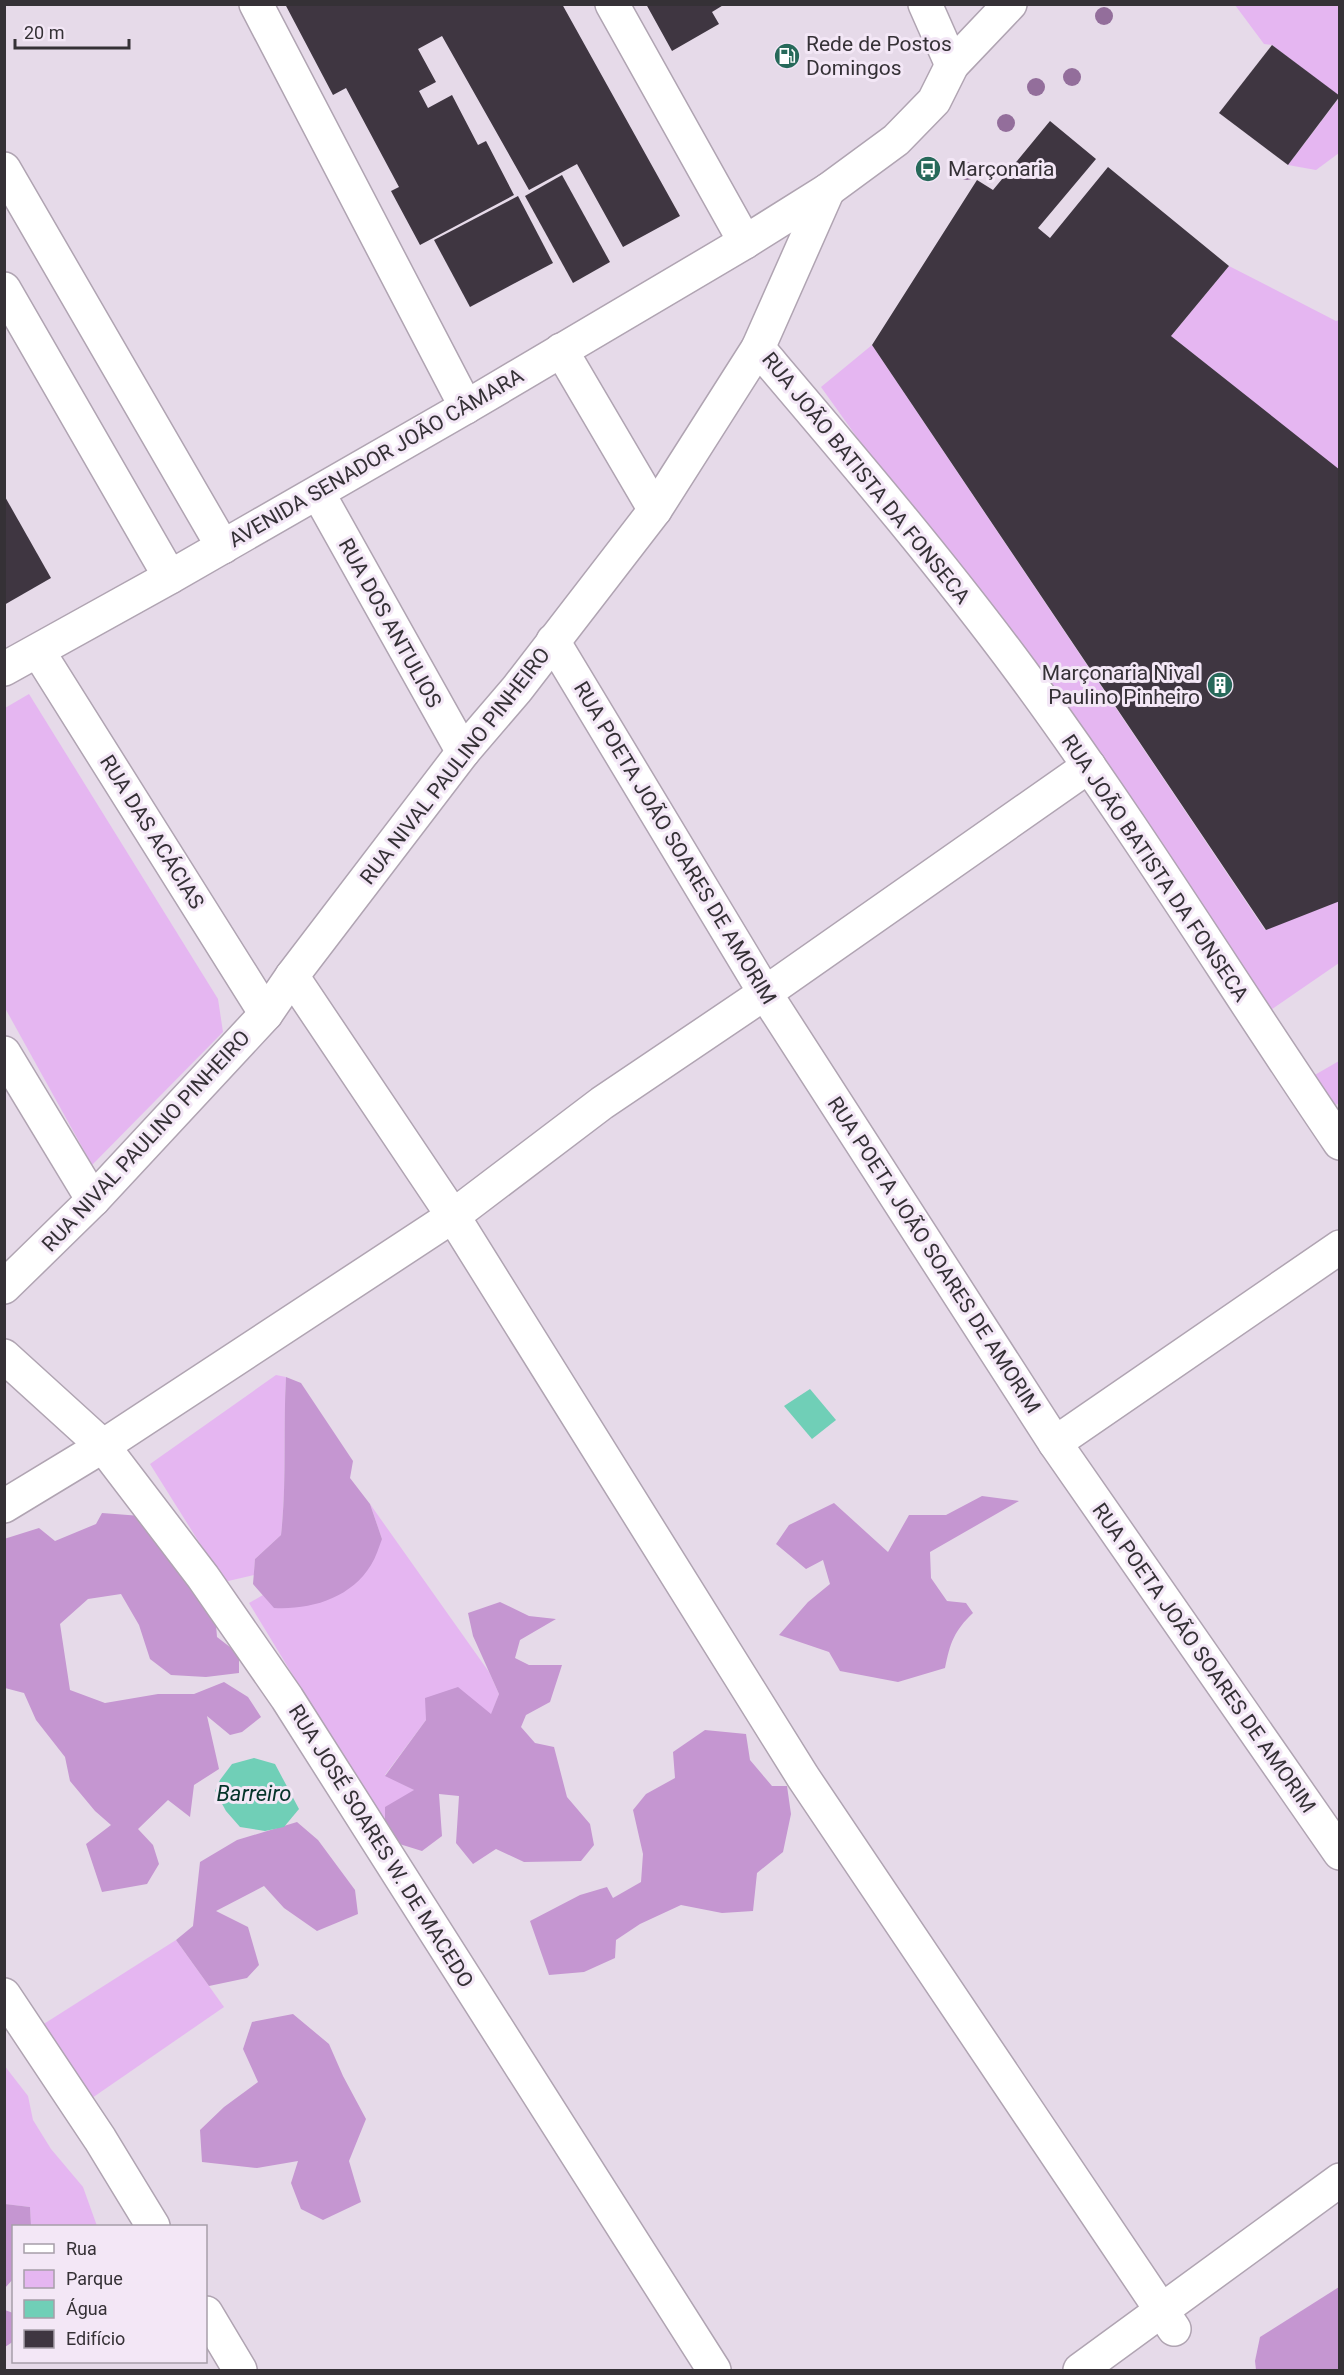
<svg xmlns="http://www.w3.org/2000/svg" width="1344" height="2375" font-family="Roboto,sans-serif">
  <rect width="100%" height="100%" fill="#e6dae9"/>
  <g fill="#e5b6f1">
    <path d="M1235,5H1339V96L1272,45L1264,44Z"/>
    <path d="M1339,98V153L1316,170L1288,165Z"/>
    <path d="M1229,266L1336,321L1339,320V470L1171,336Z"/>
    <path d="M872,345L1265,930L1339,901V963L1268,1012L821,387Z"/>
    <path d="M29,694L218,999L223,1032L92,1165L5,1008V708Z"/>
    <path d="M1339,1061V1103L1325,1111L1306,1080Z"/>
    <path d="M276,1375L286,1377C283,1430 287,1482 281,1535L255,1559L254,1575L224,1582L150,1464Z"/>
    <path d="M370,1504L489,1672L499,1694L491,1715L426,1720L385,1775L414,1790L385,1827L249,1603L263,1595L275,1608L382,1539Z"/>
    <path d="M176,1940L224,2007L92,2098L39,2027Z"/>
    <path d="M4,2065L28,2096L33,2120L51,2149L83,2187L97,2226H31L30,2207L5,2204Z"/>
  </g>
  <g fill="#c596d1">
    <path d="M286,1377L301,1383L353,1461L350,1478L370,1504L382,1539C379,1547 376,1557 371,1565C351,1598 311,1610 274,1608L253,1584L255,1559L281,1535C287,1482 283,1429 286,1377Z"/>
    <path d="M982,1496L1019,1501L930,1552L931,1578L947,1601L966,1603L973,1613C954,1631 950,1643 945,1668L898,1682L840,1671L829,1652L779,1635L808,1602L830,1584L823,1560L806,1569L776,1544L789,1525L834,1503L888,1552L909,1515H946Z"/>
    <path d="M102,1513L141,1516L215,1613L217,1637L239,1654V1673L206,1677L171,1675L150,1659L139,1625L121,1594L88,1599L60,1624L70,1690L105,1703L158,1694H194L224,1682L248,1697L261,1717L242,1732L230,1735L207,1716L219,1769L194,1785L190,1817L168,1800L138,1829L153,1845L159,1864L147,1884L102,1892L86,1844L111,1825L95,1811L70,1781L65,1757L36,1720L24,1693L5,1688L4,1539L39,1528L55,1541L96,1524Z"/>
    <path d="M500,1602L529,1616L556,1619L520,1640L515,1658L529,1665H562L550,1702L526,1715L521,1727L535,1743L554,1747L567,1797L590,1824L594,1845L581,1861L524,1862L496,1849L473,1864L456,1843L459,1796L439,1794L442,1836L422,1851L393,1842L385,1827V1807L414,1790L385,1776L426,1720L425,1698L458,1687L491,1714L499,1694L473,1636L468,1613Z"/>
    <path d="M705,1730L746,1734L750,1760L772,1786H787L791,1814L783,1852L757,1873L753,1911L722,1913L681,1905L640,1924L616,1940L615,1958L584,1972L549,1975L530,1921L580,1895L607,1887L613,1898L641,1882L643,1854L633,1810L646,1794L675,1778L673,1752Z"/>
    <path d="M297,1822L318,1840L355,1890L358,1914L317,1931L284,1908L264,1886L216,1911L248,1927L259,1965L247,1978L209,1986L176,1940L193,1926L200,1862L237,1840Z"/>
    <path d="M293,2014L329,2044L343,2076L366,2119L349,2161L361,2202L323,2220L301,2209L291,2183L298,2161L257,2168L202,2162L200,2130L224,2107L258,2082L243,2049L252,2022Z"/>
    <path d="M5,2204L30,2207L31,2226H14L13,2279L5,2288Z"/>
    <path d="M1339,2287V2370H1256L1255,2361L1260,2337Z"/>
    <path d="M5,2310L13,2313L14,2341L5,2347V2355Z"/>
  </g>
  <g fill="#70cfb7">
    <path d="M810,1389L836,1420L812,1439L784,1406Z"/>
    <path d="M254,1758L275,1764L299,1809L284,1827L265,1831L240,1827L226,1811L215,1791L220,1780L232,1764Z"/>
  </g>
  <g fill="#3f3641">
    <path d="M285,4H562L680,216L623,247L577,164L529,190L442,36L418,49L436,82L419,91L428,108L452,95L478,145L486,141L514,195L420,245L391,191L399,187L346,88L333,95Z"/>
    <path d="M646,4H725L712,12L719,24L672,51Z"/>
    <path d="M1272,45L1340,96L1288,165L1219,113Z"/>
    <path d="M1050,121L1096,159L1038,228L1050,238L1108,167L1229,266L1171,336L1340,470V901L1266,930L872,345L977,180L993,190Z"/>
    <path d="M562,175L610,262L573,283L525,196Z"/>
    <path d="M518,196L553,263L470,307L434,240Z"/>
    <path d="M4,495L51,578L4,605Z"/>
  </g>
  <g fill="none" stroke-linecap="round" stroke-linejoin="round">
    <g stroke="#b0a4b2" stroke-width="36">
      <g id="street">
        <path d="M256,4L466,407"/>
        <path d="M612,4L745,242"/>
        <path d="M925,4L952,65"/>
        <path d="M4,169L223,547"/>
        <path d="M4,289L170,577"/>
        <path d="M758,348C848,454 938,559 1021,671C1134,824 1233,986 1340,1143"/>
        <path d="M561,350L655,510"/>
        <path d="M318,493L463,752"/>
        <path d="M553,641L765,993L1055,1443L1340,1853"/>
        <path d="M38,651L266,1014"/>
        <path d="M292,976L453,1216L803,1777L1174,2329"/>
        <path d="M4,1053L93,1200"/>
        <path d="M4,1287L93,1200L266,1014L292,976L463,752L517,689L655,510L758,348L828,190"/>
        <path d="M4,1356L103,1446L203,1577L287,1698L714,2370"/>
        <path d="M1055,1443L1340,1247"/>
        <path d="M4,1506L103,1446L453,1216L602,1103L765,993L1089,766"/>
        <path d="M4,1995L100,2139L153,2226"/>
        <path d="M206,2313L240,2370"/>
        <path d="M1080,2370L1340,2180"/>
      </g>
    </g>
    <g stroke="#b0a4b2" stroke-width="36">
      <path id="secondary" d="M4,669L170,577L466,407L745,242L828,190L896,140L934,101L952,65L1010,4"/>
    </g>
    <use href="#street" stroke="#fff" stroke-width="33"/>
    <use href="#secondary" stroke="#fff" stroke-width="33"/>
  </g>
  <g fill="#936e9b">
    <circle cx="1104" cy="16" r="9"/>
    <circle cx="1072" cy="77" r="9"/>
    <circle cx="1036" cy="87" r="9"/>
    <circle cx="1006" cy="123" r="9"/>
    <circle cx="967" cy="171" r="9"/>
  </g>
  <defs>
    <g id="fuel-disc" transform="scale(1.35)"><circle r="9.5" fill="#27695a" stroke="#f3e7f6"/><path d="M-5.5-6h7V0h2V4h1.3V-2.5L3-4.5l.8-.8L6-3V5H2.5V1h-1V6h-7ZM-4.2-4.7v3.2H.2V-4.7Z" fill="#fff"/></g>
    <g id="bus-disc" transform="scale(1.35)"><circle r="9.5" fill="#27695a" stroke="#f3e7f6"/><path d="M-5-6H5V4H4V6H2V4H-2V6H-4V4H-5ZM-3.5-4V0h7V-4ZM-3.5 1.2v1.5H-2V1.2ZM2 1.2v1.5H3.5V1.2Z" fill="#fff"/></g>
    <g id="building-disc" transform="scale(1.35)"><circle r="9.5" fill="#27695a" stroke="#f3e7f6"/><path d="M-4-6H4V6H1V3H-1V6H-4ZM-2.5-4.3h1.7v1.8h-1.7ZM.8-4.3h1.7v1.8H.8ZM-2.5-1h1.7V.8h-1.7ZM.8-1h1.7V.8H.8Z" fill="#fff"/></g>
  </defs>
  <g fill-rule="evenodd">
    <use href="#fuel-disc" x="787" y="56"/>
    <use href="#bus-disc" x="928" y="169"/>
    <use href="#building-disc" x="1220" y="685"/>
  </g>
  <g text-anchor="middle" stroke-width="6" stroke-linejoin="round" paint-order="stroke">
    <g font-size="21" fill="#353136" stroke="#f3e7f6" text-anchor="start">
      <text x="806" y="51">Rede de Postos<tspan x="806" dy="24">Domingos</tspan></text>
      <text x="948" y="176">Marçonaria</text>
      <text x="1200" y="680" text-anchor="end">Marçonaria Nival<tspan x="1200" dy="24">Paulino Pinheiro</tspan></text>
    </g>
    <g font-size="21" fill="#353136" stroke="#f3e7f6">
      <text transform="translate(376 458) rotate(-30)" y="7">AVENIDA SENADOR JOÃO CÂMARA</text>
      <text transform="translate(866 478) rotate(51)" y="7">RUA JOÃO BATISTA DA FONSECA</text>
      <text transform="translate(390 623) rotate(61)" y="7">RUA DOS ANTULIOS</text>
      <text transform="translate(455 766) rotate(-52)" y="7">RUA NIVAL PAULINO PINHEIRO</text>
      <text transform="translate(152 832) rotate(58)" y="7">RUA DAS ACÁCIAS</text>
      <text transform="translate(675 843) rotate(59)" y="7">RUA POETA JOÃO SOARES DE AMORIM</text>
      <text transform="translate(1155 868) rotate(56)" y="7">RUA JOÃO BATISTA DA FONSECA</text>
      <text transform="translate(146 1141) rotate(-47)" y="7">RUA NIVAL PAULINO PINHEIRO</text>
      <text transform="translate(934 1255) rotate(57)" y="7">RUA POETA JOÃO SOARES DE AMORIM</text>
      <text transform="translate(1204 1658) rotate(55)" y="7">RUA POETA JOÃO SOARES DE AMORIM</text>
      <text transform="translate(381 1846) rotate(58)" y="7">RUA JOSÉ SOARES W. DE MACEDO</text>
    </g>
    <g font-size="22" font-style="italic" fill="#05342a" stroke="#f3e7f6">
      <text x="254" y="1801">Barreiro</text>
    </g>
  </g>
  <rect width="1344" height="2375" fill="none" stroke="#353136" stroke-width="12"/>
  <rect x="12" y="2225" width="195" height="138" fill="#f3e7f6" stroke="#a79ea9" stroke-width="1.5"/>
  <rect x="24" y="2244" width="30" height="9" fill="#ffffff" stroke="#a79ea9" stroke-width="1.5"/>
  <text x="66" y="2255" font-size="18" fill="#353136">Rua</text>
  <rect x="24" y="2270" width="30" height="18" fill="#e5b6f1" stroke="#a79ea9" stroke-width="1.5"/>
  <text x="66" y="2285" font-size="18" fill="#353136">Parque</text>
  <rect x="24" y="2300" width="30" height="18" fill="#70cfb7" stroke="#a79ea9" stroke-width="1.5"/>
  <text x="66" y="2315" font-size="18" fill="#353136">Água</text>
  <rect x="24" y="2330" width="30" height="18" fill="#3f3641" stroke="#a79ea9" stroke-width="1.5"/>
  <text x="66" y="2345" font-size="18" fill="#353136">Edifício</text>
  <path d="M15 39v9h114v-9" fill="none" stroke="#353136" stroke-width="3"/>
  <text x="24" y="39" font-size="18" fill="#353136" stroke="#f3e7f6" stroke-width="4.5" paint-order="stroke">20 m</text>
</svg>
